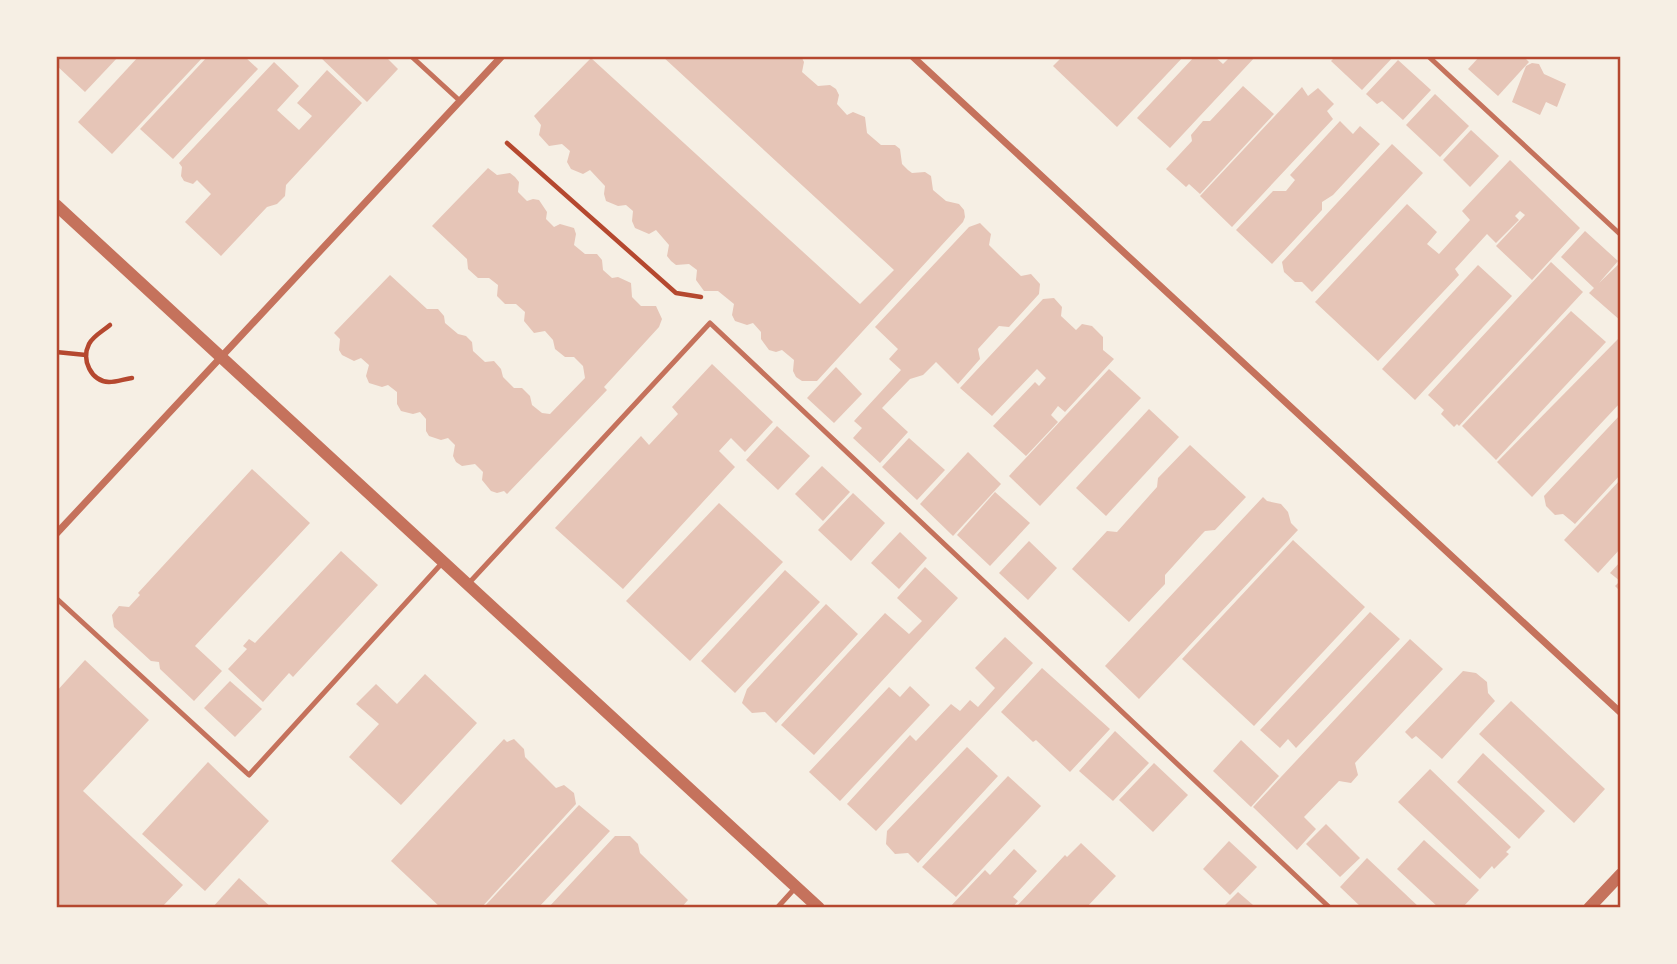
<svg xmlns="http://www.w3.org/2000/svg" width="1677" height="964" font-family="Jost,sans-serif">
  <rect width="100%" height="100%" fill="#f6efe4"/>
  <g fill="#e6c5b7">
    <path d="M56,56H119L85,92L56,65Z"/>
    <path d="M139,56H204L112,154L78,122Z"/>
    <path d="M208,56H244L258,69L173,159L140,129Z"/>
    <path d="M319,56H385L398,69L367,102Z"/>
    <path d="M662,56H801L804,62L802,72L818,86L830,85L836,89L839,95L837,104L847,115L853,112L865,117L867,133L881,145H895L900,149L902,164L908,170L912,173L925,172L931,176L933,190L946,201L959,204L964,210L965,217L963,222L817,381H802L796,377L793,371L794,360L782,350L776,352L769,350L761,339V332L753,323L747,325L735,321L732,315L734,304L718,291H704L696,280L697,270L689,264L676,265L671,261L667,256L669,245L656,230L649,234L635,228L632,221L633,211L626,205L618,206L606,201L604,194L605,186L590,170L583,174L571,169L567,162L570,151L562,144L549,146L539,135L541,125L534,116L591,58L860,304L894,270Z"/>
    <path d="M1063,56H1184L1117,127L1053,66Z"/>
    <path d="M1195,56H1214L1223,64L1231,56H1256L1170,148L1137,118Z"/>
    <path d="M1336,56H1394L1362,90L1331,61Z"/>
    <path d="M1480,56H1523L1529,62L1498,96L1468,69Z"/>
    <path d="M1398,60L1431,90L1403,120L1382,101L1377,104L1366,94Z"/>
    <path d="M274,62L299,86L277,110L299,130L312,116L297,103L327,70L362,103L286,185L285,196L277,204L267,207L221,256L185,222L211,194L197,180L193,184L184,181L181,176L182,167L179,163Z"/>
    <path d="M1532,63L1539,64L1544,74L1566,84L1557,107L1546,102L1540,115L1512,102L1526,66Z"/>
    <path d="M1243,86L1274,114L1200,194L1189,184L1186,187L1166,169L1192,141L1191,135L1203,121H1210Z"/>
    <path d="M1302,87L1308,96L1318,88L1334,104L1327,111L1333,119L1232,227L1200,196Z"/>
    <path d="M1435,94L1469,126L1440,157L1406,125Z"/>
    <path d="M1340,121L1353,134L1360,126L1380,144L1333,195L1322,202V210L1272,264L1236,230L1273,191H1286L1295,180L1290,175Z"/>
    <path d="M1471,130L1499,156L1470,187L1443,160Z"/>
    <path d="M1392,144L1423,173L1312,292L1302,282H1295L1284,272L1282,262Z"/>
    <path d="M1510,160L1580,228L1532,280L1496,246L1525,215L1520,211L1515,216L1519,220L1496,243L1487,234L1455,269L1459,275L1378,361L1315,302L1407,204L1437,232L1427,244L1439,254L1470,220L1462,211Z"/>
    <path d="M488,168L497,175L510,173L515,177L519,182L518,192L527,201L533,199L539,200L547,212L546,219L554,227L560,224L574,228L576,234L574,245L585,254H597L602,260L603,270L612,278L618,277L631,283L632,297L641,306H656L662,319L659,327L604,387L607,390L507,494L504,491L497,493L491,491L482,480L483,472L475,464L462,466L456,462L453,456L455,445L448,438L441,440L429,436L426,431V419L420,412L413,414L401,411L397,404V392L388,385L382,387L369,383L366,376L369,365L361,358L354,361L342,355L339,350L340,339L334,333L390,275L427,309H438L444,316L445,323L458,334L466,336L472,342L473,351L485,362L494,361L501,369L503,377L514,388H522L530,396L532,405L542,413L550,414L585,378L583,366L574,357H565L555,349L553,340L545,331L534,333L524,321L525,312L516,304H505L497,296L498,285L489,278H478L468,269L467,259L432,226Z"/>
    <path d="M980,223L991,234L989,245L1000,256L1021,276L1031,274L1040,284L1039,294L1009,327L999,326L978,349L980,359L958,384L936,362L923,375L910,379L882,408L908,432L880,463L853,438L862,428L854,421L901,370L889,359L898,349L875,327L969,227Z"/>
    <path d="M1585,231L1618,261L1599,283L1621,262V321L1589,293L1594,288L1561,257Z"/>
    <path d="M1551,262L1583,292L1459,426L1457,424L1454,427L1441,414L1444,410L1428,395Z"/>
    <path d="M1478,265L1512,296L1415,400L1382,369Z"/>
    <path d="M1054,298L1062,307L1061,316L1076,330L1082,324L1092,326L1103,337V350L1114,359L1065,412L1058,406L1051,415L1058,422L1026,456L993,426L1035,382L1039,386L1046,378L1037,369L992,416L960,388L1043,299Z"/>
    <path d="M1571,311L1606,342L1496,460L1462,426Z"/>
    <path d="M1619,338L1621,340V402L1532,497L1497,462Z"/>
    <path d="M712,364L773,422L745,452L731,438L719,451L735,467L623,589L555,528L641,436L649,445L678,414L672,407Z"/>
    <path d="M836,367L862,394L834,423L807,398Z"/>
    <path d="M1109,369L1141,398L1040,506L1009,476Z"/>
    <path d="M1149,409L1179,437L1106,516L1076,488Z"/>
    <path d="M1621,414V474L1575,524L1563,514L1555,515L1546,506L1544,496Z"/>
    <path d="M777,426L810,456L778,490L746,460Z"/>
    <path d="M909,438L945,470L917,500L882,467Z"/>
    <path d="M1190,445L1246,497L1215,530L1205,531L1202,534L1165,575V584L1129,622L1072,569L1107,531L1117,532L1157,487L1158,478Z"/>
    <path d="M968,452L1001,484L953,536L920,504Z"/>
    <path d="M822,466L850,492L823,521L795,494Z"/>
    <path d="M252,469L310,523L195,646L222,671L194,701L160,669L159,662L151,661L114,627L112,615L119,606L129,607L140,595L138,593Z"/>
    <path d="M1621,479V548L1598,573L1564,540Z"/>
    <path d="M995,492L1030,523L990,566L957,535Z"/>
    <path d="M853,493L885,523L851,561L818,530Z"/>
    <path d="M1263,497L1267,501L1281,504L1288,512L1291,523L1298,530L1139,699L1105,666Z"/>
    <path d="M719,503L783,562L690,661L626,601Z"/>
    <path d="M900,532L927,558L899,589L871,563Z"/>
    <path d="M1293,540L1365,607L1254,726L1182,659Z"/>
    <path d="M1029,541L1057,568L1028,600L999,573Z"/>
    <path d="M341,551L378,585L293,677L289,673L263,702L228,669L247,649L243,646L249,639L255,643Z"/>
    <path d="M1621,561V592L1615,586L1620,581L1610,573Z"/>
    <path d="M925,567L958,598L814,755L781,725L885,613L909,634L922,621L897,598Z"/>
    <path d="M785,570L820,602L735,693L701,661Z"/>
    <path d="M826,604L858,634L776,723L765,712L752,713L742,703L747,689Z"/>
    <path d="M1370,612L1400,639L1296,748L1288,739L1280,748L1260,730Z"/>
    <path d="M1005,637L1033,663L876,831L847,804L910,735L916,741L951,704L960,711L970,700L978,707L995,688L975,668Z"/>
    <path d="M1410,639L1443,669L1355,763L1358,775L1351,783L1339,781L1304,817L1316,829L1297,850L1253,807Z"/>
    <path d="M85,660L149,720L83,791L183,885L161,908H56V692Z"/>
    <path d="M1042,668L1110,729L1070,772L1036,740L1033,742L1001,712Z"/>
    <path d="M1463,671L1476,673L1487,682L1488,693L1495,701L1442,759L1416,736L1412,739L1405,732Z"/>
    <path d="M425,674L477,723L401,805L349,757L379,724L356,704L376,684L397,704Z"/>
    <path d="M230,681L262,709L235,737L204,708Z"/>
    <path d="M910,686L930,705L840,801L809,772L889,687L900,697Z"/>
    <path d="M1511,701L1605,789L1574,823L1479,734Z"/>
    <path d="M1115,731L1149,763L1113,801L1079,771Z"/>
    <path d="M504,739L507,742L514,739L524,749L525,757L556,788L564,785L574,793L576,804L481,908H441L391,861Z"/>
    <path d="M1241,740L1279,776L1251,807L1213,771Z"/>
    <path d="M967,747L998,776L918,863L908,853L895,854L886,844L887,831Z"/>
    <path d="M1483,753L1545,811L1519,839L1457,782Z"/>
    <path d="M208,762L269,821L205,891L142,834Z"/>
    <path d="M1154,763L1188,795L1153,832L1119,800Z"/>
    <path d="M1430,769L1511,847L1506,852L1509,854L1494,869L1492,866L1480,879L1398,802Z"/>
    <path d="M1008,776L1041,806L956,897L922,867Z"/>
    <path d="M579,805L610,831L538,908H483Z"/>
    <path d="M1326,824L1360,858L1340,877L1306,844Z"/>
    <path d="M615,836H630L638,844L640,853L688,900L681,908H548Z"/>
    <path d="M1424,840L1479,890L1462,908H1439L1397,869Z"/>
    <path d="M1229,841L1257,867L1230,895L1203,869Z"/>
    <path d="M1081,843L1116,876L1086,908H1015L1065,855L1067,857Z"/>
    <path d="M1014,849L1037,871L1013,897L1018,901L1012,908H949L985,870L990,875Z"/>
    <path d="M1367,858L1420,908H1362L1340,887Z"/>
    <path d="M239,878L272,908H212Z"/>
    <path d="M1238,892L1253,905L1250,908H1222Z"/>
  </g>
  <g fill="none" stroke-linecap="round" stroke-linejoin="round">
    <g stroke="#b5482f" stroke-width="4.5">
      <path d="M507,143L676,293L701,297"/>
      <path d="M110,325C103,331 93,336 89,344C81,360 91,381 109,382C117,382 124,379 132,378"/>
      <path d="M56,352L86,355"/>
    </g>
    <g stroke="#c5725c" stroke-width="5">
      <path d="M411,56L460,101"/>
      <path d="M1428,56L1621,235"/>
      <path d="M469,583L710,323L1330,908"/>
      <path d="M56,598L249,775L443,562"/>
      <path d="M777,908L796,887"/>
    </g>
    <g stroke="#c5725c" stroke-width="7">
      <path d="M912,56L1621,713"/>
      <path d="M56,534L502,56"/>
    </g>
    <g stroke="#c5725c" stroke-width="12">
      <path d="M56,205L819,908"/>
      <path d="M1589,908L1621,874"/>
    </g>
  </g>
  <rect width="1677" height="964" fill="none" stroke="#f6efe4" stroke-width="116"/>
  <rect x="58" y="58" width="1561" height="848" fill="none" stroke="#b5482f" stroke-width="2.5"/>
</svg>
